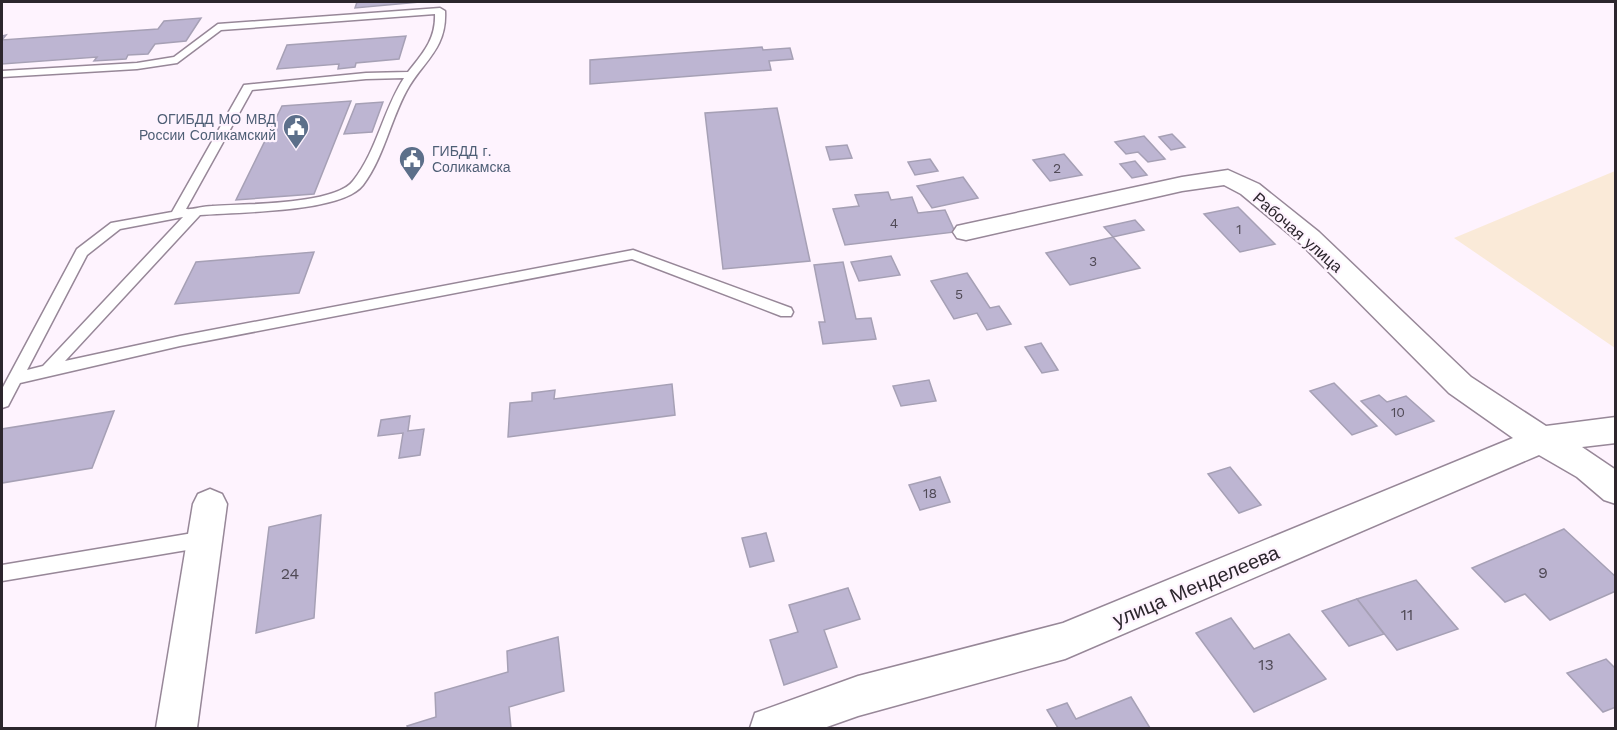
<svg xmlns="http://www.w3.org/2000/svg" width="1617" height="730" font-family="'Work Sans',sans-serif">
  <rect width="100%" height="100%" fill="#fef3fe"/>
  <path fill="#faead8" d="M1615,171V348L1454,238Z"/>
  <g fill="#bdb5d2" stroke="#a6a0b5" stroke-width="1.5">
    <path d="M357,2H420L355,8Z"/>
    <path d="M201,18L186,41L155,44L148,54L128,55L126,59L94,61L97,57L2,64V36L6,35L2,40L158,29L164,21Z"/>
    <path d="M406,36L399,59L356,63L355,67L338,69L339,64L277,69L287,45Z"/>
    <path d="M762,47L763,50L790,48L793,59L769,61L771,70L590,84V60Z"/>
    <path d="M351,101L314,194L236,200L282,106Z"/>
    <path d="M383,102L372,132L344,134L356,104Z"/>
    <path d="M777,108L810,261L723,269L705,113Z"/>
    <path d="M1172,134L1185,147L1171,150L1159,137Z"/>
    <path d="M1144,136L1165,159L1148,162L1138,152L1126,154L1115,142Z"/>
    <path d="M847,145L852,158L830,160L826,147Z"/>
    <path d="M1064,154L1082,175L1050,181L1033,160Z"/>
    <path d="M930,159L938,171L915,175L908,162Z"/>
    <path d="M1135,161L1147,175L1132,178L1120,164Z"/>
    <path d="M963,177L978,198L932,208L917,186Z"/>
    <path d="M888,192L891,200L912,197L918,213L945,210L955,232L845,245L833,209L859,206L855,195Z"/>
    <path d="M1238,207L1275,244L1240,252L1204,214Z"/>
    <path d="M1135,220L1144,230L1113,237L1104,227Z"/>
    <path d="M1113,237L1140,268L1070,285L1046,253Z"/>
    <path d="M314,252L299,293L175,304L196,262Z"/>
    <path d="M891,256L900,275L859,281L851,262Z"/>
    <path d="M843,262L856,319L871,318L876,339L823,344L819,322H825L814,265Z"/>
    <path d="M967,273L990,308L999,306L1011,324L987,330L977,313L954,319L931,281Z"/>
    <path d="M1041,343L1058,370L1042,373L1025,347Z"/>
    <path d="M929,380L936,401L901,406L893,386Z"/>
    <path d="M1334,383L1377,426L1352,435L1310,391Z"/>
    <path d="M672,384L675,415L508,437L510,403L532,401V393L555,390L554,399Z"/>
    <path d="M1379,395L1387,402L1406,396L1434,421L1396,435L1361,401Z"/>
    <path d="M114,411L92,468L2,483V429Z"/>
    <path d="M410,416L408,431L424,429L420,455L399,458L403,433L378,436L381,420Z"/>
    <path d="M1230,467L1261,505L1239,513L1208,474Z"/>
    <path d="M940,477L950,502L920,510L909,485Z"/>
    <path d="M321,515L314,618L256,633L269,527Z"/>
    <path d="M1564,529L1616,577V591L1550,620L1525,594L1505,602L1472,568Z"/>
    <path d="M766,533L774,561L750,567L742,538Z"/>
    <path d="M1416,580L1458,629L1397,650L1357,599Z"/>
    <path d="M848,588L860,619L824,630L837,667L784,685L770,640L798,632L789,605Z"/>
    <path d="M1357,599L1384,634L1349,646L1322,611Z"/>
    <path d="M1231,618L1254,649L1289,634L1326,679L1254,712L1196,633Z"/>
    <path d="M558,637L564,691L509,707L511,728H408L407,726L436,717L435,693L508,672L507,651Z"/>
    <path d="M1606,659L1616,669V707L1603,712L1567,673Z"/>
    <path d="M1131,697L1150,728H1058L1047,710L1067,703L1076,719Z"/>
  </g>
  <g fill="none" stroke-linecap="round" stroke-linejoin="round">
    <g stroke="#978798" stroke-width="3">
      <g id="service">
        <path d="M440,8L445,11C447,49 423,61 407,90C390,121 384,157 363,185C342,213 234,212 200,215L65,361L180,336L633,250L791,308L793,312L791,316H781L632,259L180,346L20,383L8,406L2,408V389L77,249L111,223L172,212L244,85L366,73L408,72C423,53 436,39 435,14L221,30L177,63L137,69L2,77V71L137,63L174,57L218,24ZM404,78C383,110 377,151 353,181C335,205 242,204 212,206C203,206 192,210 186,209L252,90L366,79ZM183,217L43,366L27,370L87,255L120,229Z"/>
        <path d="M205,531L211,534L214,539L211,544L205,547L2,581V565Z"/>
      </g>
    </g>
    <g stroke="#978798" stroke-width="3">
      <g id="minor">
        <path d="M1228,170L1259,184L1319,232L1471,377L1546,426L1616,417V443L1582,447L1616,470V504L1604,500L1577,477L1539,455L1065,659L858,716L824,728H750L755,713L858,676L1063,623L1513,438L1449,393L1301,244L1241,194L1224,185L1182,191L966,240L957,238L953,232L957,226L966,224L1182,177Z"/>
        <path d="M210,489L222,494L227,504L197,728H156L193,504L198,494Z"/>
      </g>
    </g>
    <use href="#service" fill="#fff" fill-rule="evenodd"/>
    <use href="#minor" fill="#fff" fill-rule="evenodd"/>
  </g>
  <defs>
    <g id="civic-pin" transform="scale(1.35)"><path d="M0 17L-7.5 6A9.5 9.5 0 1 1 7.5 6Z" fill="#5c6f8a" stroke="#fef3fe"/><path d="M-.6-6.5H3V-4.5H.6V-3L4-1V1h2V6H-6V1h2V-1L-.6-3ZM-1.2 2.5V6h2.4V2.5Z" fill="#fff"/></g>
  </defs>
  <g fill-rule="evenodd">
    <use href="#civic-pin" x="296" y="127"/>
    <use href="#civic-pin" x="412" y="159"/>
  </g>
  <g text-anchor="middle" stroke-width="4.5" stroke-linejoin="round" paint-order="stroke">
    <g font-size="14" fill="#4e5e75" stroke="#fef3fe" text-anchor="end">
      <text x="276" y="124">ОГИБДД МО МВД<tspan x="276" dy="16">России Соликамский</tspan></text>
      <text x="432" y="156" text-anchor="start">ГИБДД г.<tspan x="432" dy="16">Соликамска</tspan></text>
    </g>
    <g font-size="14" fill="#504a56">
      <text x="1057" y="173">2</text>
      <text x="894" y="228">4</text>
      <text x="1239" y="234">1</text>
      <text x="1093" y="266">3</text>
      <text x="959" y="299">5</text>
      <text x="1398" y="417">10</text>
      <text x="930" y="498">18</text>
    </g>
    <g font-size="16" fill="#2c262d" stroke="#fef3fe">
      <text transform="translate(1298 232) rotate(41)" y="6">Рабочая улица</text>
    </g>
    <g font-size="16" fill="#504a56">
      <text x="1543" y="578">9</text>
      <text x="290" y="579">24</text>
      <text x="1407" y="620">11</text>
      <text x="1266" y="670">13</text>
    </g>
    <g font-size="20" fill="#2c262d" stroke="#fef3fe">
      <text transform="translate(1196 586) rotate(-23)" y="7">улица Менделеева</text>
    </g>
  </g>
  <rect width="1617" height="730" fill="none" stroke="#2c262d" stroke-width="6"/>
</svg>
